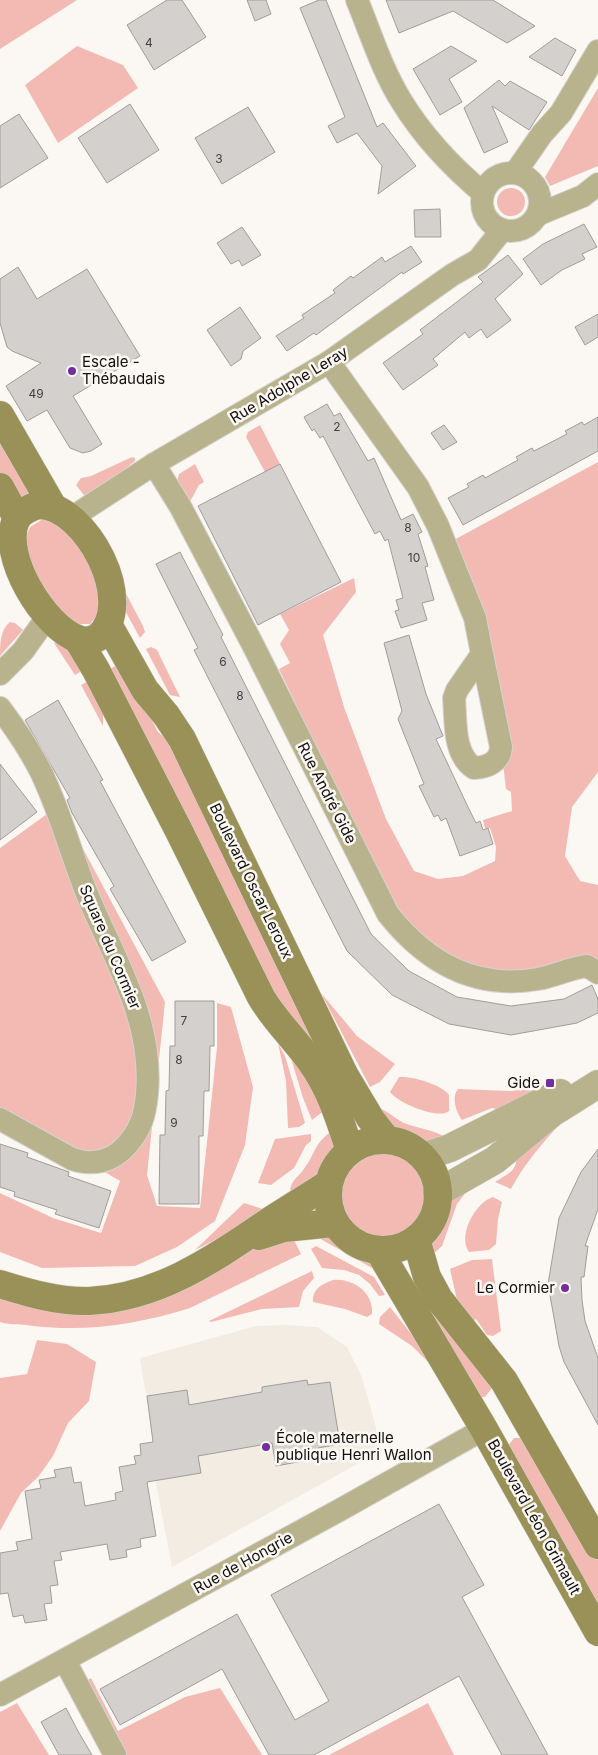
<svg xmlns="http://www.w3.org/2000/svg" width="598" height="1755" font-family="Inter,sans-serif">
  <rect width="100%" height="100%" fill="#fbf8f4"/>
  <path fill="#f2ece2" d="M285,1325L317,1327L347,1347L361,1375L370,1405L378,1436L377,1453L172,1567L150,1452L155,1451L140,1358L256,1326Z"/>
  <g fill="#f3bab4">
    <path d="M0,0H77L0,49Z"/>
    <path d="M77,46L123,65L138,88L58,143L25,85Z"/>
    <path d="M598,88V166L550,186L545,177Z"/>
    <circle cx="511" cy="202" r="14"/>
    <path d="M0,425L36,491L16,504L0,477Z"/>
    <path d="M260,425L280,464L265,472L246,437L248,432Z"/>
    <path d="M132,457L135,458V461L87,499L76,485L81,478L91,476Z"/>
    <path d="M598,462V772L572,807L565,856L580,881L598,885V962L535,970H487L451,958L428,939L393,907L279,669L290,663L280,644L289,630L280,614L354,578L356,592L323,635L344,707L386,819L414,871L438,879L463,876L495,861L496,847L490,828H485L483,820L512,811L511,792L506,789L490,653L452,541Z"/>
    <path d="M195,464L204,482L199,485L187,507L176,485L179,474Z"/>
    <path d="M43,519L54,520L86,548L103,608L90,624H77L67,619L30,572L26,537L30,527Z"/>
    <path d="M122,586L143,626L145,632L140,638L123,607Z"/>
    <path d="M10,622L15,623L23,630L0,656C0,644 0,630 10,622Z"/>
    <path d="M59,642L65,643L86,668L75,675L54,643Z"/>
    <path d="M151,647L157,650L180,697L170,695L146,649Z"/>
    <path d="M122,662L158,732L172,744L341,1084L284,1018L103,673Z"/>
    <path d="M92,679L103,713V726L81,685Z"/>
    <path d="M47,814L66,817L165,1002L147,1175L157,1206L200,1208L217,1047V1003L231,1007L253,1087L245,1145L215,1221L177,1247L135,1266L42,1268L0,1252V1193L53,1218L101,1233L120,1181L0,1111V848Z"/>
    <path d="M321,993L357,1036L395,1064L380,1082L370,1087Z"/>
    <path d="M278,1043L285,1056L305,1123L299,1127L288,1128L286,1081Z"/>
    <path d="M290,1055L326,1109L312,1120L303,1098Z"/>
    <path d="M399,1077C412,1076 441,1084 449,1095V1111C438,1120 398,1103 390,1092Z"/>
    <path d="M458,1089L511,1091L528,1089L534,1090L535,1094L503,1111L492,1108L462,1120C456,1112 451,1097 458,1089Z"/>
    <path d="M376,1107C387,1110 394,1118 404,1123C418,1129 434,1129 446,1138C405,1147 401,1138 376,1107Z"/>
    <path d="M563,1121C543,1142 525,1163 511,1189L495,1182C507,1174 520,1170 515,1154Z"/>
    <path d="M333,1130C339,1166 320,1177 295,1198L290,1189C293,1179 297,1178 303,1170C316,1154 312,1145 333,1130Z"/>
    <path d="M311,1134V1141L306,1145L294,1168L271,1185L258,1183L275,1139Z"/>
    <circle cx="385" cy="1195" r="46"/>
    <path d="M467,1191L457,1204L442,1246L430,1257C428,1236 442,1220 446,1200Z"/>
    <path d="M493,1197L502,1202L498,1219L496,1244L489,1250L469,1252C457,1235 476,1202 493,1197Z"/>
    <path d="M244,1203L263,1209L229,1233L195,1250Z"/>
    <path d="M291,1234L301,1254L190,1308C135,1325 84,1333 26,1325C18,1324 8,1325 0,1322V1293L42,1304L255,1247Z"/>
    <path d="M334,1235L372,1258L379,1272L317,1237Z"/>
    <path d="M316,1246L374,1277L385,1295L379,1296L370,1284L359,1275L344,1270L322,1268L311,1249Z"/>
    <path d="M492,1259L501,1331L493,1336L487,1335L476,1319L473,1321L457,1300L450,1269L472,1260Z"/>
    <path d="M312,1271L314,1278L303,1291L299,1307L262,1309L211,1322L209,1321Z"/>
    <path d="M333,1280C352,1278 374,1292 372,1314L367,1317L345,1309L313,1302C312,1288 323,1284 333,1280Z"/>
    <path d="M424,1286L492,1388L485,1397H480L414,1293Z"/>
    <path d="M390,1307L426,1353L431,1365L412,1346L379,1324L380,1317Z"/>
    <path d="M37,1340L67,1344L96,1362L89,1401L68,1423L53,1456L38,1477L21,1493L0,1531V1378L27,1374Z"/>
    <path d="M514,1438H521L598,1555V1616L507,1447Z"/>
    <path d="M91,1678L118,1731L185,1697L220,1688L262,1755H117L82,1684Z"/>
    <path d="M17,1703L49,1755H0V1712Z"/>
    <path d="M428,1703L454,1755H329Z"/>
  </g>
  <g fill="#d4d0ce" stroke="#a09c9a">
    <path d="M167,0H182L206,37L154,70L127,25Z"/>
    <path d="M247,0H266L271,14L255,21Z"/>
    <path d="M319,0H326L377,127L383,123L416,166L378,194L382,166L357,133L337,143L328,126L345,117L300,8Z"/>
    <path d="M386,0H493L535,26L507,43L453,11L399,33Z"/>
    <path d="M555,38L576,50L562,76L529,57Z"/>
    <path d="M451,46L477,61L449,79L462,102L440,115L413,69Z"/>
    <path d="M499,80L505,86L510,81L547,102L529,130L492,106L508,142L484,153L464,108Z"/>
    <path d="M130,104L159,150L107,183L78,138Z"/>
    <path d="M248,107L275,152L222,184L195,138Z"/>
    <path d="M19,114L48,158L0,188V126Z"/>
    <path d="M440,209L441,237H415L414,210Z"/>
    <path d="M584,224L597,247L582,254L585,259L562,270L541,285L523,259L543,244Z"/>
    <path d="M242,227L261,255L242,266L239,260L231,264L217,243Z"/>
    <path d="M411,246L422,262L403,274L402,272L316,335L314,333L287,351L276,336L304,318L302,315L335,293L333,290L351,276L353,278L382,257L385,262Z"/>
    <path d="M508,255L523,274L495,299L511,320L487,338L481,329L469,338L465,332L433,359L438,365L403,390L383,363L423,334L420,330L483,282L478,277Z"/>
    <path d="M18,267L37,299L87,269L140,356L73,396L102,444L91,451L83,453L70,448L47,410L27,421L6,386L41,363L12,351L7,347L0,323V279Z"/>
    <path d="M240,307L261,338L243,351L241,359L231,366L207,330Z"/>
    <path d="M598,314V337L585,345L575,327Z"/>
    <path d="M327,404L334,416L340,413L368,461L374,458L401,520L413,514L422,532L418,534L428,566L425,567L434,600L422,603L427,620L401,628L395,611L399,610L396,600L403,598L388,539L385,541L380,531L375,534L323,436L320,438L314,429L312,431L304,417Z"/>
    <path d="M598,417V451L463,525L448,498L469,487L467,484L483,475L485,478L518,460L516,457L532,448L534,451L567,434L565,431L582,422L584,425Z"/>
    <path d="M444,425L457,442L443,450L431,433Z"/>
    <path d="M280,464L341,582L258,625L198,506Z"/>
    <path d="M180,552L223,635L221,637L371,934L409,971L457,997L511,1006L564,999L592,985L598,999V1013L577,1023L511,1035L449,1024L392,995L347,951L194,650L198,648L156,564Z"/>
    <path d="M409,635L426,694L443,736L436,739L468,807L476,823L480,821L483,830L488,828L493,844L460,856L446,818L441,821L438,815L434,817L419,786L424,784L398,719L402,711L384,643Z"/>
    <path d="M58,700L103,780L100,781L186,942L152,961L110,889L114,886L72,813L67,800L70,798L25,720Z"/>
    <path d="M0,764L37,812L0,840Z"/>
    <path d="M175,1001H214V1046H210L209,1091H204L203,1136H199V1204H159L160,1135H165L166,1091L169,1090L170,1046H175Z"/>
    <path d="M0,1144L28,1153L27,1157L69,1172L68,1176L111,1191L99,1228L55,1214L57,1210L14,1196L15,1192L0,1187Z"/>
    <path d="M598,1149V1209L585,1246H588L584,1277H581L582,1300L585,1321L598,1358V1425L564,1362L559,1346L548,1284L559,1218L581,1172Z"/>
    <path d="M307,1380L308,1385L330,1382L340,1444L318,1448L319,1458L276,1466L272,1443L198,1456L201,1473L147,1482L156,1536L140,1539L141,1547L126,1550L127,1557L110,1560L107,1544L60,1552L62,1560L54,1561L58,1585L50,1586L52,1603L44,1604L47,1620L25,1623L23,1615L13,1617L8,1593L0,1594V1553L18,1550L16,1542L32,1539L25,1491L41,1488L39,1480L56,1477L54,1470L71,1467L74,1483L81,1482L85,1506L116,1500L115,1493L123,1491L119,1467L136,1464L134,1456L141,1455L140,1444L153,1442L147,1396L187,1390L189,1405L262,1392V1387Z"/>
    <path d="M439,1504L484,1585L462,1597L548,1755H502L459,1676L314,1755H269L222,1669L120,1725L100,1689L237,1614L295,1720L329,1701L271,1595Z"/>
    <path d="M66,1708L79,1733L92,1755H59L41,1722Z"/>
  </g>
  <g fill="none" stroke-linecap="round" stroke-linejoin="round">
    <g stroke="#d5d3cf" stroke-width="24">
      <g id="minor">
        <path d="M357,0C371,34 382,70 402,102C423,136 452,167 483,193"/>
        <circle cx="511" cy="202" r="29"/>
        <path d="M515,173L542,134L561,113L598,51"/>
        <path d="M537,215L583,196L598,184"/>
        <path d="M329,362L418,487L438,526L475,618L482,654L457,690L454,698C456,722 453,754 474,768C488,767 500,762 501,747L482,654"/>
        <path d="M154,464L180,506L254,647L388,914C427,963 475,990 538,979C555,976 570,968 587,966L598,973"/>
        <path d="M71,518L154,464L329,362L452,275L478,260L502,230"/>
        <path d="M0,674L23,651L48,616"/>
        <path d="M0,708C15,728 30,750 41,772C59,809 70,850 85,889C112,956 154,1018 147,1094C145,1115 141,1129 127,1145C112,1162 93,1166 72,1159L0,1119"/>
        <path d="M65,1661L115,1755"/>
        <path d="M0,1695L338,1511L484,1429"/>
      </g>
    </g>
    <g stroke="#d5d3cf" stroke-width="29">
      <g id="tertiary">
        <path d="M423,1157L450,1148L560,1093"/>
        <path d="M437,1193L495,1160L552,1113L598,1084"/>
      </g>
    </g>
    <g stroke="#d5d3cf" stroke-width="29">
      <g id="secondary">
        <path d="M0,415L53,507"/>
        <path d="M0,487L17,518"/>
        <path d="M38,505C86,504 139,605 97,638C91,640 84,642 78,639C44,627 0,555 16,520C20,512 29,508 38,505Z"/>
        <path d="M109,626L145,690L166,715L182,739L345,1076L370,1118L387,1140"/>
        <path d="M78,640L96,670L179,831L261,997C275,1021 295,1039 311,1062C330,1088 340,1120 350,1151"/>
        <circle cx="383" cy="1195" r="55"/>
        <path d="M259,1236L284,1228L333,1223"/>
        <path d="M416,1239L427,1277L439,1299L504,1381L598,1545"/>
        <path d="M379,1251L484,1429L598,1632"/>
        <path d="M0,1284C29,1293 59,1302 89,1301C159,1298 215,1258 271,1220C290,1208 309,1196 328,1184"/>
      </g>
    </g>
    <use href="#minor" stroke="#b8b38d" stroke-width="22"/>
    <use href="#tertiary" stroke="#b8b38d" stroke-width="28"/>
    <use href="#secondary" stroke="#999157" stroke-width="28"/>
  </g>
  <g fill="#762c9f" stroke="#fbf8f4" stroke-width="2">
    <circle cx="72" cy="371" r="5"/>
    <rect x="545" y="1078" width="10" height="10" rx="2.5"/>
    <circle cx="565" cy="1288" r="5"/>
    <circle cx="266" cy="1447" r="5"/>
  </g>
  <g text-anchor="middle" stroke-width="5" stroke-linejoin="round" paint-order="stroke">
    <g font-size="12" fill="#413f3e">
      <text x="149" y="47">4</text>
      <text x="219" y="163">3</text>
      <text x="36" y="398">49</text>
      <text x="337" y="431">2</text>
      <text x="408" y="532">8</text>
      <text x="414" y="562">10</text>
      <text x="223" y="666">6</text>
      <text x="240" y="700">8</text>
      <text x="184" y="1025">7</text>
      <text x="179" y="1064">8</text>
      <text x="174" y="1127">9</text>
    </g>
    <g font-size="15" fill="#100f0e" stroke="#fbf8f4" text-anchor="start">
      <text x="82" y="367">Escale -<tspan x="82" dy="17">Thébaudais</tspan></text>
      <text x="540" y="1088" text-anchor="end">Gide</text>
      <text x="555" y="1293" text-anchor="end">Le Cormier</text>
      <text x="276" y="1443">École maternelle<tspan x="276" dy="17">publique Henri Wallon</tspan></text>
    </g>
    <g font-size="15" fill="#100f0e" stroke="#fbf8f4">
      <text transform="translate(289 385) rotate(-31)" y="5">Rue Adolphe Leray</text>
      <text transform="translate(327 793) rotate(63)" y="5">Rue André Gide</text>
      <text transform="translate(251 881) rotate(64)" y="5">Boulevard Oscar Leroux</text>
      <text transform="translate(110 947) rotate(67)" y="5">Square du Cormier</text>
      <text transform="translate(534 1517) rotate(61)" y="5">Boulevard Léon Grimault</text>
      <text transform="translate(243 1563) rotate(-29)" y="5">Rue de Hongrie</text>
    </g>
  </g>
</svg>
